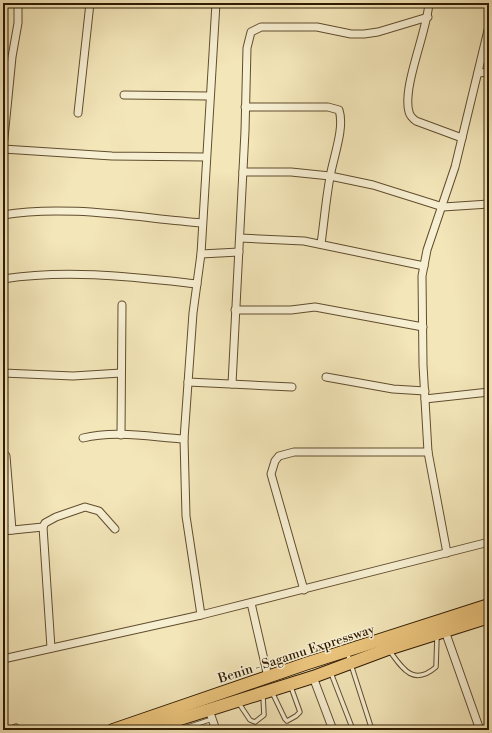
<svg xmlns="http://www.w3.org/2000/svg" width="492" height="733" font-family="'Libre Bodoni',serif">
  <rect width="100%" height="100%" fill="#f3e6b9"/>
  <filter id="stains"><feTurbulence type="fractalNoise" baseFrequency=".005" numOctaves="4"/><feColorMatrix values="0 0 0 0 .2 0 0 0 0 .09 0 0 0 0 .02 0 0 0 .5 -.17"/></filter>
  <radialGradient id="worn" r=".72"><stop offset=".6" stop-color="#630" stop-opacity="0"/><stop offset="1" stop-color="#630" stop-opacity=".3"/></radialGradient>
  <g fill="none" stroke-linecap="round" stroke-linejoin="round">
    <g stroke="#604d2e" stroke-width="5.5">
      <g id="service">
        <path d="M389,650C402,668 413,687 436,667L437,636"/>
        <path d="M347,652L372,730"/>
        <path d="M331,673L353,730"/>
        <path d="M272,692L285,719L287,721L296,716L300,712L291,687"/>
        <path d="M238,702L250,720L255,722L264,715L263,696"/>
        <path d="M7,730L16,726L19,730"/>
        <path d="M179,730L212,719"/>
      </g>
    </g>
    <g stroke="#604d2e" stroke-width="9">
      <g id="minor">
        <path d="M429,3C427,32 402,87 409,112C410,116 412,118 416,121L462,138"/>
        <path d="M478,73L489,72"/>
        <path d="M124,95L209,96"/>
        <path d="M245,107H328L339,110C345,128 333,158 330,177C326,199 324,222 321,244"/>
        <path d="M78,113L90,3"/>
        <path d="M3,148L12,57L18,23V3"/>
        <path d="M3,149L112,156L206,157"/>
        <path d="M243,172H291L330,176L373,185L443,207L489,204"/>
        <path d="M3,215C67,204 138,218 202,223"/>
        <path d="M240,238L304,241L424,266"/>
        <path d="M201,254L239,252"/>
        <path d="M489,272V275"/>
        <path d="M3,279C68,269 132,277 197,284"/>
        <path d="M235,310H291L315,307L423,327"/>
        <path d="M3,373L73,376L121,373"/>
        <path d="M326,377L393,389L425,391"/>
        <path d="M188,382L292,387"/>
        <path d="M232,384L245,131L247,48L251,32L261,27H317L351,34H364L378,32L428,17"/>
        <path d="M425,399L489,392"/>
        <path d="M121,435L122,305"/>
        <path d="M83,438C115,430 151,437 184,439"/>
        <path d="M6,456L12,530"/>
        <path d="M3,531L43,527"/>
        <path d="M447,553L428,452L423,365L422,276L427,250L455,167L489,26"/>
        <path d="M304,590L271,474L275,461L279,456L294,452H428"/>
        <path d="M251,603L268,677"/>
        <path d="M201,615L186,516L184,439L193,313L201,254L216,3"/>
        <path d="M445,631L480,730"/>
        <path d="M51,648L43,527L45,523L56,517L85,507L99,511L115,529"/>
        <path d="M3,659L201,615L489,542"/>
        <path d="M313,677L333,730"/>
        <path d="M209,710L216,730"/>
      </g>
    </g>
    <g stroke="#2f1a00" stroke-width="14">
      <g id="trunk">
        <path d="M113,730L305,664L489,605"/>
        <path d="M145,730L313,677L388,649L489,617"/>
      </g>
    </g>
    <use href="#service" stroke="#f7efd2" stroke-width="3.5"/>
    <use href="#minor" stroke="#f7efd2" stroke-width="7"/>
    <use href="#trunk" stroke="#eac37c" stroke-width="12"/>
  </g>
  <g text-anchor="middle" stroke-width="3" stroke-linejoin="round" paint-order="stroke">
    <g font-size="13" fill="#2f1a00" stroke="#f7efd2">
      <text transform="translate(296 653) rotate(-18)" y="5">Benin - Sagamu Expressway</text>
    </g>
  </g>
  <rect width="492" height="733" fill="none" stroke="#f3e6b9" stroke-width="16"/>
  <rect x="4" y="4" width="484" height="725" fill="none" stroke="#2f1a00" stroke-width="2"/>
  <rect x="8" y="8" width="476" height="717" fill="none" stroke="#2f1a00"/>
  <rect width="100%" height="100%" filter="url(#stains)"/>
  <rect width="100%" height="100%" fill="url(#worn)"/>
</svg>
